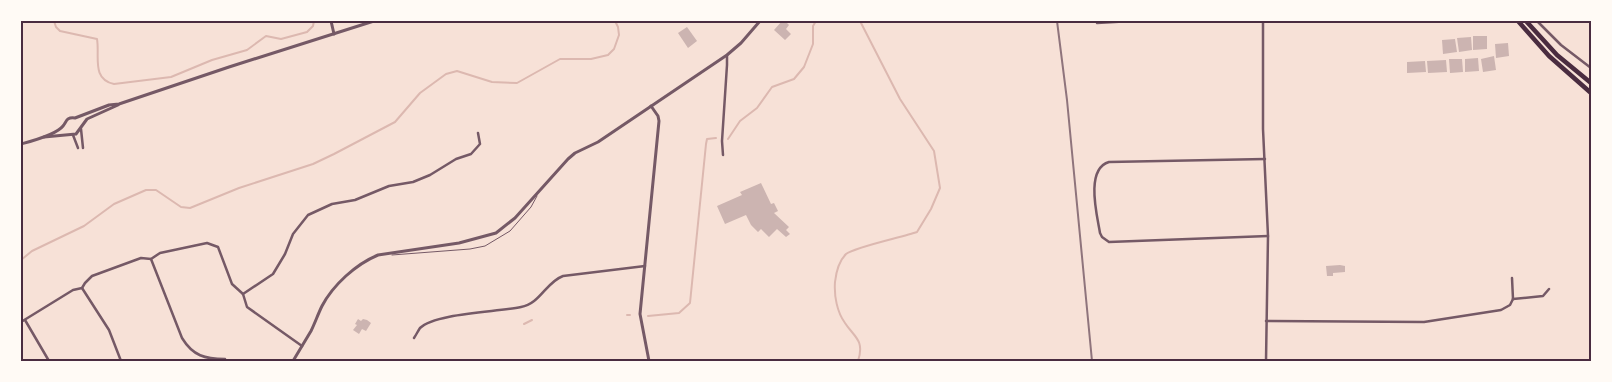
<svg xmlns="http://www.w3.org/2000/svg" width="1612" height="382" font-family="Mulish,sans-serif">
  <rect width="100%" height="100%" fill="#f7e1d7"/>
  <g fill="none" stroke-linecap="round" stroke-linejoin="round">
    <g stroke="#dcb8b0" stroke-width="2">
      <path d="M54,21L56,27L60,31L97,39C100,56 91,79 114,84L171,77L212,60L247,50L266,36L281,39L307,32L313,26L314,21"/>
      <path d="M728,139L740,121L757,108L772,87L794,79L804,67L813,44V26L816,21"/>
      <path d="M21,260L32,251L84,226L114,204L146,190H156L181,207L190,208L239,188L313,164L334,154L395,122L420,93L446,74L457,71L492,82L517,83L560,59H591L608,55L614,49L619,35L618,27L615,21"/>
      <path d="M627,315H630"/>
      <path d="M648,316L679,313L690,303L706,144L707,139L716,138"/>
      <path d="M524,324L532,320"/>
      <path d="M858,361C865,340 854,337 845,323C837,312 834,296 835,282C836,273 839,261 846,254C855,247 903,237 917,232L931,209L940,188L934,151L900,99L860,21"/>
    </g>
  </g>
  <g fill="#ccb4b1">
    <path d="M782,21H785L789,25L786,29L791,34L785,40L774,30Z"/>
    <path d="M687,27L697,41L688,48L678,33Z"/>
    <path d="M1473,36H1487V49L1473,50Z"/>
    <path d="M1471,37L1472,50L1459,52L1457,38Z"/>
    <path d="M1455,39L1457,52L1443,54L1442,40Z"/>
    <path d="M1508,43L1509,56L1496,58L1495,44Z"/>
    <path d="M1494,56L1496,70L1483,72L1481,59Z"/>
    <path d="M1478,58L1479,71L1465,72V59Z"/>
    <path d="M1449,59H1462L1463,72L1450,73Z"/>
    <path d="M1446,60L1447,72L1428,73L1427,61Z"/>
    <path d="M1425,61L1426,72L1407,73V62Z"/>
    <path d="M761,183L771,204L774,203L778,211L774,213L789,227L786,230L790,234L786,237L777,229L769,237L761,229L758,232L751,225L746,215L725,224L717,206L742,195L740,192Z"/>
    <path d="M1340,265L1345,266V272L1333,273V276H1327L1326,266Z"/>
    <path d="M358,319L361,321L363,319L367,320L371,323L366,331L362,329L359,334L353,330L357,325L355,324Z"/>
  </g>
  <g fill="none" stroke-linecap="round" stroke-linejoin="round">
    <path stroke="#755966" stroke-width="1" d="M392,255L470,249L485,246L510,231L531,207L537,196"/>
    <g stroke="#755966" stroke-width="2.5">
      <path d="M1263,21V129L1268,236L1266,361"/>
      <path d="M1537,21L1561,45L1591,68"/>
      <path d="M1097,23L1132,21"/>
      <path d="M81,129L83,148"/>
      <path d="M73,135L78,148"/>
      <path d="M723,155L722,141L727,65V55"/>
      <path d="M1265,159L1109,162C1085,169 1097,215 1100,233L1102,237L1109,242L1268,236"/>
      <path d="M151,259L182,338C193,356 205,359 225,359"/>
      <path d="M1512,278L1513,299"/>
      <path d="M82,288L109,330L121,361"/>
      <path d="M243,294L273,274L285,254L293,234L308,215L332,204L355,200L389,186L413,182L430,175L456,159L471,154L480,144L478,133"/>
      <path d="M1513,299L1543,296L1549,289"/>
      <path d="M25,320L49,361"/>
      <path d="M1266,321L1424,322L1501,310L1510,305L1513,299"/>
      <path d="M21,322L73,290L82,288L85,283L92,276L141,258L151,259L160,253L207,243L218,247L232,284L243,294L247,307L302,346"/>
      <path d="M414,338C416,335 418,331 420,328C435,313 498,312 521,307C540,304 546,282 563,276L645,266"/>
    </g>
    <g stroke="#755966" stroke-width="3">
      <path d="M331,21L334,34"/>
      <path d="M44,137L76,134L87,119L118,105"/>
      <path d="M21,144C32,141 56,135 63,126C67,121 66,117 75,118L109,105L119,104L229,67L374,21"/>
      <path d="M293,361C299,351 305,341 311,331C315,323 318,314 322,306C333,285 356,264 378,255L459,243L496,233L515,218L568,159L575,153L598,142L727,55L741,43L760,21"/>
      <path d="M649,361L640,314L659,121L658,116L651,106"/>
    </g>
    <g stroke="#4a2c40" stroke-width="4.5">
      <path d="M1518,21L1549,56L1591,93"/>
      <path d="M1526,21L1557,55L1591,83"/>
    </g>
    <path stroke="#8f747c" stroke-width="2" d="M1057,21L1067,100L1092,361"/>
  </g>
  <rect width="1612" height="382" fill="none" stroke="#fffaf5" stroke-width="45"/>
  <rect x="22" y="22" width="1568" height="338" fill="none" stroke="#4a2c40" stroke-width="2"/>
</svg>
